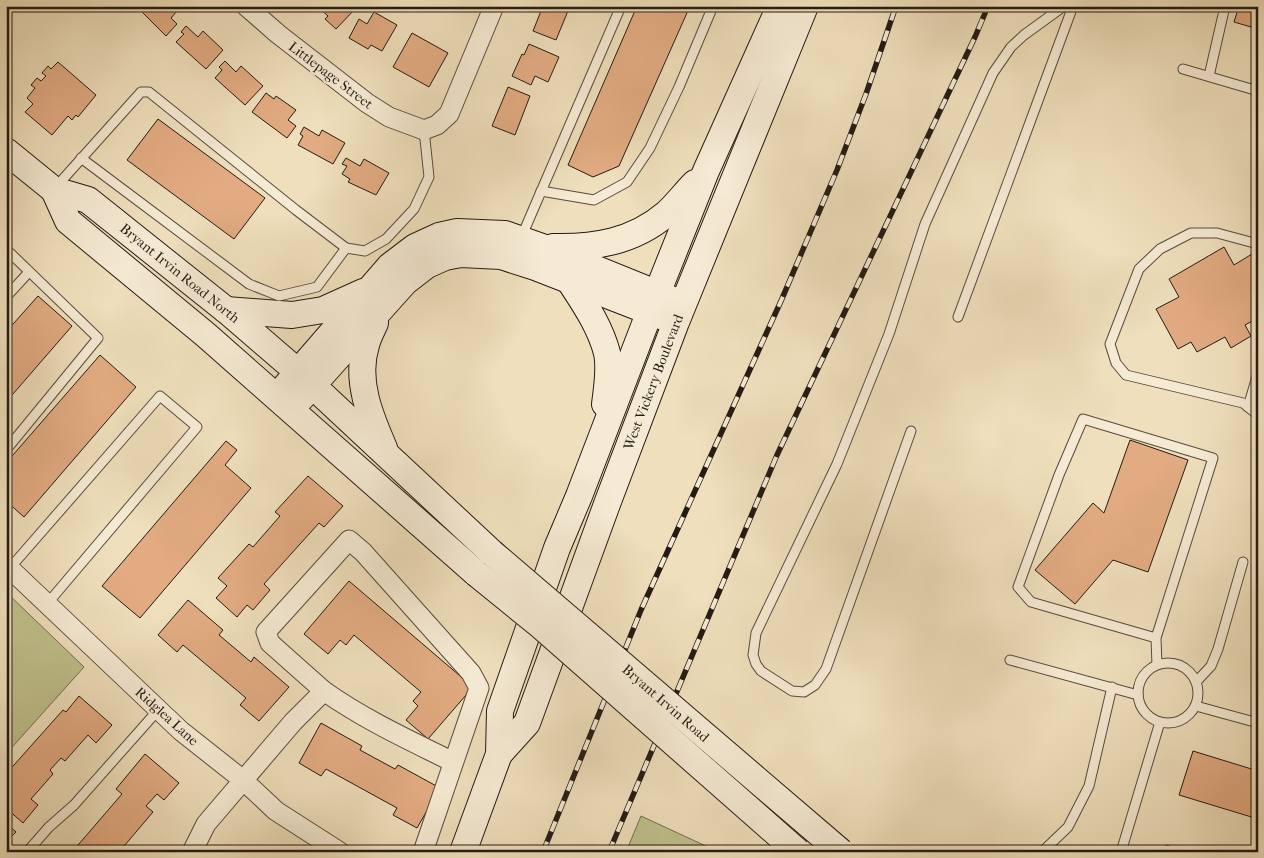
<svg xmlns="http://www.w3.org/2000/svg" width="1264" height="858" font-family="'IM FELL French Canon',serif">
  <rect width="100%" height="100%" fill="#efdfbc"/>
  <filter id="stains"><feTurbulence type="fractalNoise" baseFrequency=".004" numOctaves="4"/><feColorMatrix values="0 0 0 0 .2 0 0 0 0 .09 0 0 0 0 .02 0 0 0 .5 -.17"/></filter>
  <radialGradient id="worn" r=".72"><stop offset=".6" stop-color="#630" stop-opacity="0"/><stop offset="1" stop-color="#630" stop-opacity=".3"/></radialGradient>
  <g fill="#bfc08c" stroke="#726e50">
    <path d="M6,592L84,667L6,754Z"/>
    <path d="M641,816L708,847L714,852H626Z"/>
  </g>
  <g fill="#e2ab82" stroke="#241b13">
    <path d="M136,6H173L177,11L171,18L177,24L166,36Z"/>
    <path d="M317,6H352L355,9L336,29L325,19L328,16Z"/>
    <path d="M543,6H570L556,40L533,31Z"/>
    <path d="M637,6H690L619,166L593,177L568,165Z"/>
    <path d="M1239,6H1258V29L1234,22Z"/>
    <path d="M374,12L397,25L382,51L371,45L368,49L349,38L359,19L367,24Z"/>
    <path d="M186,26L198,37L203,31L223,50L206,69L176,42L184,34L181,32Z"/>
    <path d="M412,33L448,53L429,87L393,67Z"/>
    <path d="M529,44L559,57L548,82L535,76L531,85L512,76L522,54L524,55Z"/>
    <path d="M225,61L236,72L241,66L263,86L245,105L215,78L222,70L219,67Z"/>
    <path d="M58,62L96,95L78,117L76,115L72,120L68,116L52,135L25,112L33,104L27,98L35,88L31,85L37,78L41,81L46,76L42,73L48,66L51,69Z"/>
    <path d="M508,87L530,96L515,135L492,126Z"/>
    <path d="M266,93L274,99L276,96L296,110L288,120L296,126L287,138L252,112Z"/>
    <path d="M158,119L265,198L234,239L127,160Z"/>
    <path d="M304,127L319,136L322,130L345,143L333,164L298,145L303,136L300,134Z"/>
    <path d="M346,158L360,166L364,159L389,173L376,195L348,182L350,179L342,174L347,166L342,164Z"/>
    <path d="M1224,247L1234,265L1252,254L1258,264V318L1245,325L1251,336L1231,348L1225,337L1197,352L1191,342L1178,349L1156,309L1179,297L1169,279Z"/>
    <path d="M38,296L72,326L6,402V332Z"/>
    <path d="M100,355L136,387L24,517L6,501V463Z"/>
    <path d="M1130,440L1188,460L1148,572L1113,560L1075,604L1035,570L1093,503L1104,513Z"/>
    <path d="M226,441L237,450L225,465L251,488L140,618L102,586Z"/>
    <path d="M308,476L343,506L324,527L319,523L264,584L270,590L253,610L247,605L237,617L216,598L227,586L218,578L249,544L253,547L280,516L275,512Z"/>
    <path d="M349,581L473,687L428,739L406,720L418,706L413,701L421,692L354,635L346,645L340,640L328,654L304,634Z"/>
    <path d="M188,600L223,630L219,635L251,662L254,657L289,687L259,721L240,705L246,698L183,645L177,652L158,635Z"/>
    <path d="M79,696L112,725L96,743L88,735L65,761L61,758L50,770L53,774L31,799L38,805L23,823L6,808V774L63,710L66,712Z"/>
    <path d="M321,723L362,746L360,750L395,769L398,765L440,788L417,828L393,815L397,808L326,769L321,776L299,763Z"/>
    <path d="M1193,751L1258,771V819L1179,795Z"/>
    <path d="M145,754L179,783L164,800L157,794L146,806L153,812L119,852H72L122,794L116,789Z"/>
    <path d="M6,823L16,832L6,842Z"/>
    <path d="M1166,845L1187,852H1164Z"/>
  </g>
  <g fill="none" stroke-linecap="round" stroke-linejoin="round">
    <g stroke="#574c3d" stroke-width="11">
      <g id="service">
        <path d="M1183,69L1258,91"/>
        <path d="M1209,76L1225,6"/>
        <path d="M81,158L249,284L279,296L317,287L346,248"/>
        <path d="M55,188L141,92H149L296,210L346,248L365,251L386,239L414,209L429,177L424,130"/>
        <path d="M541,191L594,200L627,182L650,148L679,87L713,6"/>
        <path d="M521,238L621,6"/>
        <path d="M1258,244L1217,233H1191L1160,249L1139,269L1110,344L1116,363L1126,375L1243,403L1258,415"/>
        <path d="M6,249L98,338L6,450"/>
        <path d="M6,297L29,272"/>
        <path d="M958,317L1073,6"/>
        <path d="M1248,407L1258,373"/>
        <path d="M911,431L826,669L815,685L804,692L792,691L761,671L756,664L753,655L756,633L837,464L889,334L925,224L993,73L1011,47L1024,35L1064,6"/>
        <path d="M10,568L160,396L197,427L47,604"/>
        <path d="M1156,638L1031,602L1018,587L1059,475L1083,419L1213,458L1156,638L1157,665"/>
        <path d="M1010,660L1138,695"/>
        <circle cx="1168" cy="693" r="30"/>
        <path d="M1196,682L1211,666L1218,649L1243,562"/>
        <path d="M1196,706L1258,723"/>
        <path d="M27,852L49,827L74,805L159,709"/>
        <path d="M1042,852L1068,827L1089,786L1112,687"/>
        <path d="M1121,852L1160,722"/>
      </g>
    </g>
    <g stroke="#574c3d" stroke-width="21">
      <g id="minor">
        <path d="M246,6L278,34L367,103L389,117L424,130L437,125L449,114L494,6"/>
        <path d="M6,565L181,731L243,780L276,811L340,852"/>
        <path d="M324,691C365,720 409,740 453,762"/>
        <path d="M192,852L206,824L293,722L324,691L270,643L266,632L349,540L363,552L471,673L479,688L423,852"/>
      </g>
    </g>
    <g stroke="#241b13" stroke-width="28">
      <g id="secondary">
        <path d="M6,151L54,190L88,200L226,310L298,372L492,553"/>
        <path d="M54,190L68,221L206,335L477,574"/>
        <path d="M553,247C594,248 633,242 666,214C676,205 685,193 695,183"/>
        <path d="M569,280C584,303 600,326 607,353C610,367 607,390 605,404"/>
        <path d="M226,310L292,315L323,310L363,292"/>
        <path d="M375,323C372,330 368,337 366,345C355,380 370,416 384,448"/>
        <path d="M286,386L390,266L415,247L439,236L457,232L505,234L542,247L673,300"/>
        <path d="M301,398L405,282L427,265L445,257L461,254L501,256L535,267L666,318"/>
        <path d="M499,754L527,723L607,504L676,322L805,6"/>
        <path d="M463,852L499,754L500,711L557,548L579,496L650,311L706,171L780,6"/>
      </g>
    </g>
    <use href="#service" stroke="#f5ead3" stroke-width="9"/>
    <use href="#minor" stroke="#f5ead3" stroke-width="19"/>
    <use href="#secondary" stroke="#f5ead3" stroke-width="26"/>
    <g stroke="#241b13" stroke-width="5.5">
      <g id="rail">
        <path d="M543,852L641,610L781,301L837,170L866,94L896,6"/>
        <path d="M609,852L777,455L975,37L988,6"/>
      </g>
    </g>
    <use href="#rail" stroke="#f5ead3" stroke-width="4" stroke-dasharray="11" stroke-linecap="butt"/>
    <g stroke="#241b13" stroke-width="28" stroke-linecap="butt">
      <g id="secondary-bridge">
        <path d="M492,553L841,852"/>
        <path d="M477,574L541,626L798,852"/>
      </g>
    </g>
    <use href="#secondary-bridge" stroke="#f5ead3" stroke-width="26"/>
  </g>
  <g text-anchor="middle" stroke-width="4.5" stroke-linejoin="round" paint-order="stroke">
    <g font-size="14" fill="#241b13" stroke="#f5ead3">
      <text transform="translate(331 75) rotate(37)" y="5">Littlepage Street</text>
      <text transform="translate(180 273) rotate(39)" y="5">Bryant Irvin Road North</text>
      <text transform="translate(653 382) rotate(-69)" y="5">West Vickery Boulevard</text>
      <text transform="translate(666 703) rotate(41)" y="5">Bryant Irvin Road</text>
      <text transform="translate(167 716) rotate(42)" y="5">Ridglea Lane</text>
    </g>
  </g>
  <rect width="1264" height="858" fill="none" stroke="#efdfbc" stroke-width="25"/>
  <rect x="8" y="8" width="1249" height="843" fill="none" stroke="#241b13" stroke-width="2.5"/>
  <rect x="12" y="12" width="1239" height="833" fill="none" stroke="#241b13"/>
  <rect width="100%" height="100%" filter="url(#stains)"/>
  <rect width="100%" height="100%" fill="url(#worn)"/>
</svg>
